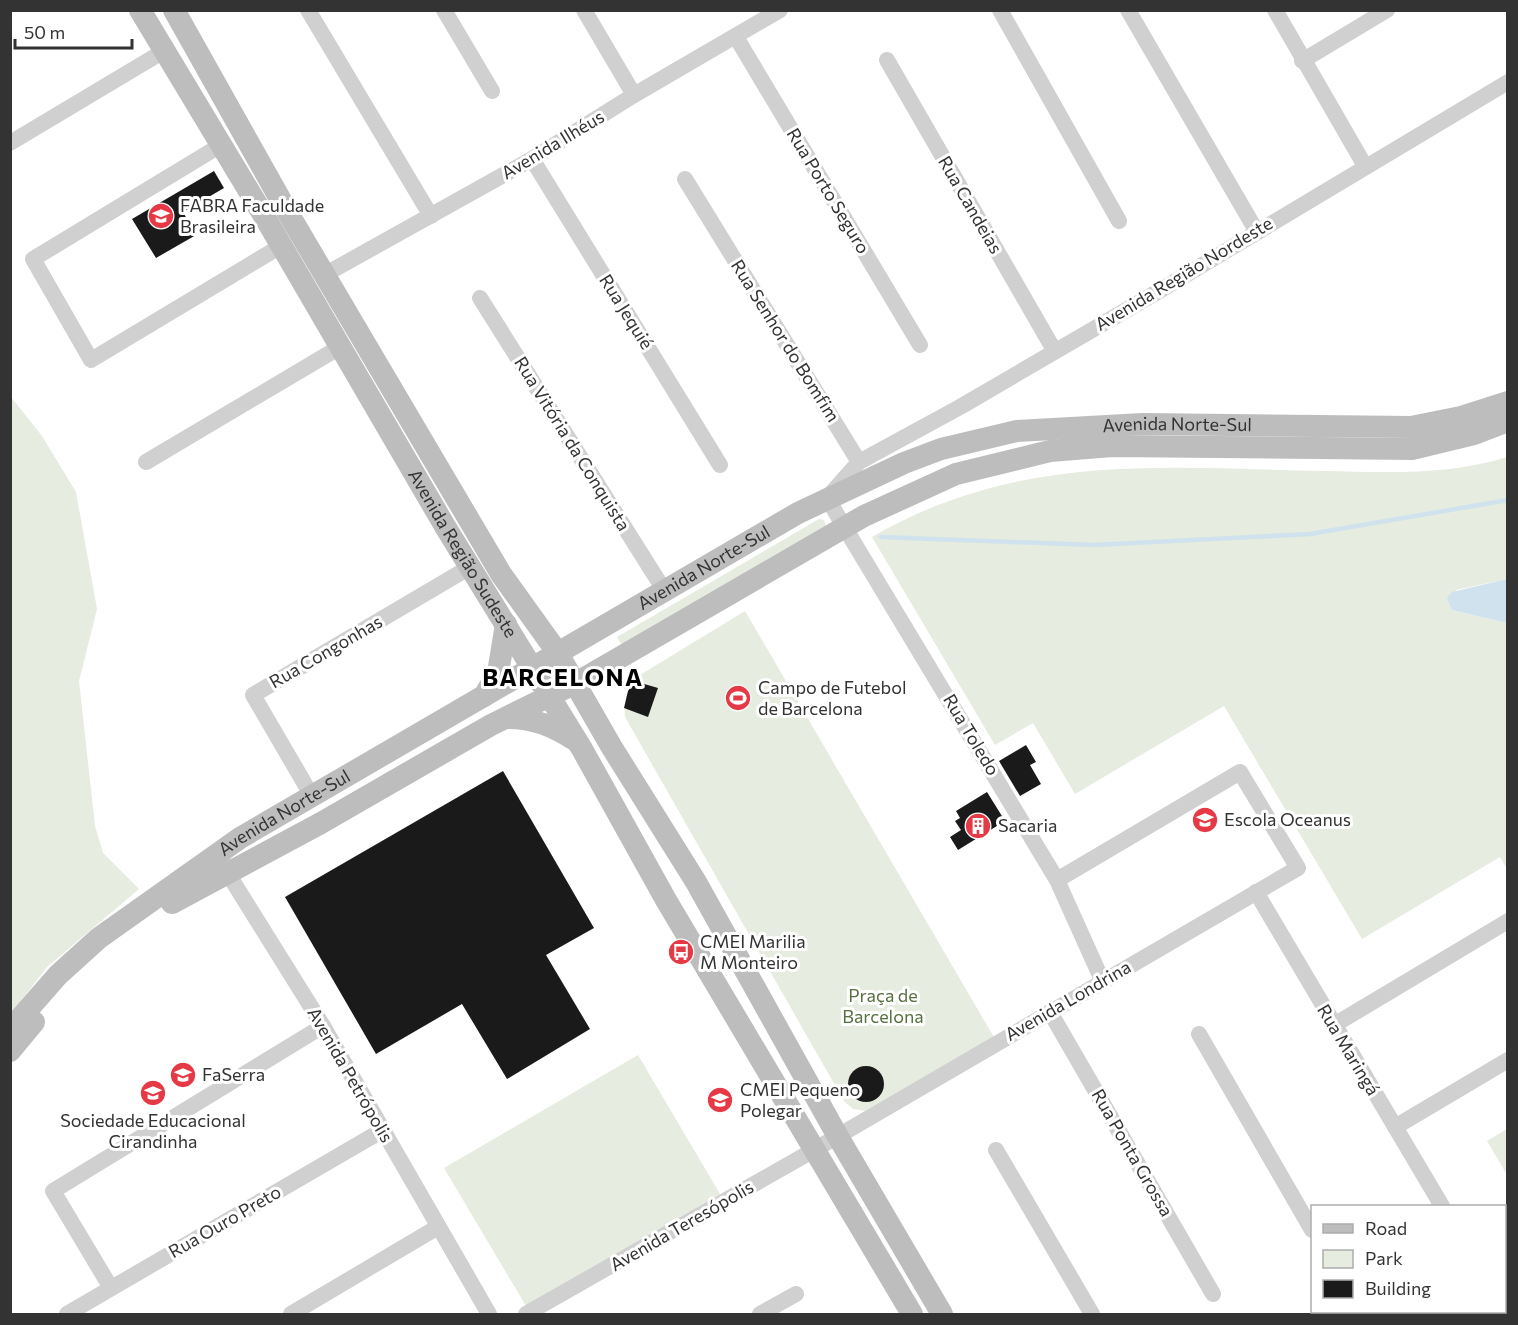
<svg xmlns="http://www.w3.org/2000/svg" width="1518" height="1325" font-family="Commissioner,sans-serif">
  <rect width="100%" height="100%" fill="#fff"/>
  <g fill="#e6ecdf">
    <path d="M11,397L42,436L76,492L97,609L79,681L95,826L103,853L139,889L47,967L11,1014Z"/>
    <path d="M1507,457V579L1456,590L1452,610L1507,623V869L1500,857L1362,939L1224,706L1075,794L1033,723L995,745L872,537C1019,452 1160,468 1323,471C1385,472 1447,476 1507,457Z"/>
    <path d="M819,519L824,520L826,526L622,645L617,637Z"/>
    <path d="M745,611L995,1039L865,1111L853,1109L844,1101L625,717C623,700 628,687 640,675Z"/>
    <path d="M638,1055L720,1194L526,1306L444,1168Z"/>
    <path d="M1507,1129V1175L1487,1141Z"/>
    <path d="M1507,1214V1314H1394L1399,1312H1504V1215Z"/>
  </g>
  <path fill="#cfe2ee" d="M1507,579V623L1452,610L1447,598L1452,592Z"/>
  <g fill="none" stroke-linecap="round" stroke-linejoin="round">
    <path stroke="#cfe2ee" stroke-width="4.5" d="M881,537L1094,545L1310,534L1508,500"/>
  </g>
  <g fill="#1a1a1a">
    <path d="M214,171L224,188L183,212L196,235L156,258L132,219Z"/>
    <path d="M634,681L658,688L648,717L624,708L628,691Z"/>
    <path d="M1026,745L1036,762L1030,765L1041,784L1020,796L999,761Z"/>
    <path d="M503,771L594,928L546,955L590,1029L507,1079L462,1004L376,1054L285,897Z"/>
    <path d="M987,792L1005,821L958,850L950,837L961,830L955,821L960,818L956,811Z"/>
    <circle cx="866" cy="1084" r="18"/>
  </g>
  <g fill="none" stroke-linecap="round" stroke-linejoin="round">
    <g stroke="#d0d0d0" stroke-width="16">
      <path d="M308,10L431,216"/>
      <path d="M444,10L492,91"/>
      <path d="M584,10L634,95"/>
      <path d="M1000,10L1119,221"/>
      <path d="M1128,10L1257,232"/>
      <path d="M1275,10L1365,166"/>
      <path d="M736,37L920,345"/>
      <path d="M887,60L1054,350"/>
      <path d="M1302,61L1387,10"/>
      <path d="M10,143L164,51"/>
      <path d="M221,145L33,259L91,360L281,246"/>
      <path d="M532,159L720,465"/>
      <path d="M685,179L859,462"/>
      <path d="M324,275L532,159L634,95L780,10"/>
      <path d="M480,298L664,590"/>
      <path d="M146,462L340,347"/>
      <path d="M313,798L253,695L470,567"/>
      <path d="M225,864L227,872L323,1026L489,1314"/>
      <path d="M1256,892L1442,1206"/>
      <path d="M1102,980L1057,880L827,498L859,462L960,407L1159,291L1508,82"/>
      <path d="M1050,1012L1213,1294"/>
      <path d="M1334,1025L1508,921"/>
      <path d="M1199,1034L1312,1230"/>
      <path d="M1395,1127L1508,1060"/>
      <path d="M996,1150L1092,1314"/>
      <path d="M111,1288L53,1191L323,1026"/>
      <path d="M67,1314L383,1130"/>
      <path d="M291,1314L438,1227"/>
      <path d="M526,1314L814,1150L1298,868L1240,772L1057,880"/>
      <path d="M760,1314L796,1294"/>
      <path d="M1360,1314L1365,1312"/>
    </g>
    <g stroke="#bdbdbd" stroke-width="22">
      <path id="s1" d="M140,10L267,221L446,528L582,749L666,900L912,1314"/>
      <path d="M174,10L288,213L501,574L557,652L611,746L696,882L837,1135L942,1314"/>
      <path d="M484,696L498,673L506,624"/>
      <path d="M508,718C534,718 552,726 575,740"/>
      <path d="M172,903L321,823L491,725L576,683L864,516L956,474L1050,451L1112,446L1412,449L1474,434L1508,421"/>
      <path id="s2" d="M10,1030L58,975L99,938L240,838L798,513L904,463L941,449L1017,431L1143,424L1411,427L1461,417L1508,402"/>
      <path d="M10,1051L34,1022"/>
    </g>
  </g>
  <defs>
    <g id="university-disc" transform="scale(1.35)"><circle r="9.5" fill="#e63946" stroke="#fff"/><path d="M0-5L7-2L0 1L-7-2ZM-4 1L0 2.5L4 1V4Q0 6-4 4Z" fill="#fff"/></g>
    <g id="stadium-disc" transform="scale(1.35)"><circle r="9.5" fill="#e63946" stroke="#fff"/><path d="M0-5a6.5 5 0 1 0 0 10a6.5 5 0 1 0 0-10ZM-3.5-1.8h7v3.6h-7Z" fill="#fff"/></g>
    <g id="school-disc" transform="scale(1.35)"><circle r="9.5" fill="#e63946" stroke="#fff"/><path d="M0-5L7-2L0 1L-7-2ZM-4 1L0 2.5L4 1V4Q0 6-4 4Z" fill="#fff"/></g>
    <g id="building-disc" transform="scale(1.35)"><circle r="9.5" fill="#e63946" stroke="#fff"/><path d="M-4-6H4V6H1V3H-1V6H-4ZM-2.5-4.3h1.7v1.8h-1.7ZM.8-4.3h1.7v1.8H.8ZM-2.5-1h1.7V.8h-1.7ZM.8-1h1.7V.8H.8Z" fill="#fff"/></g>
    <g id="bus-disc" transform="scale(1.35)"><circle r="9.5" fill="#e63946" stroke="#fff"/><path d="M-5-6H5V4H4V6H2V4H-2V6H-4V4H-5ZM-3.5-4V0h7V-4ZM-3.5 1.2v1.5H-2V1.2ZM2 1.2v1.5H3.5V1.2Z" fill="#fff"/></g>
  </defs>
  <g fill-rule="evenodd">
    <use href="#university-disc" x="161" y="216"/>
    <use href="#stadium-disc" x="738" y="698"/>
    <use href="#school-disc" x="1205" y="820"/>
    <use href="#building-disc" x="978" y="826"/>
    <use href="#bus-disc" x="681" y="952"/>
    <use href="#university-disc" x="183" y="1075"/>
    <use href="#school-disc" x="153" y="1093"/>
    <use href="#school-disc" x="720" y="1100"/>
  </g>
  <g text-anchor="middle" stroke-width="6" stroke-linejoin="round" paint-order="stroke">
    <g font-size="18" fill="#333" stroke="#fff">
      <text transform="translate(553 145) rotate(-31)" y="6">Avenida Ilhéus</text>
      <text transform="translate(828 191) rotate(59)" y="6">Rua Porto Seguro</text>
      <text transform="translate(970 205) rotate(60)" y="6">Rua Candeias</text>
      <text transform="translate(1184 274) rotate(-31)" y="6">Avenida Região Nordeste</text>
      <text transform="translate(626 312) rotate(58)" y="6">Rua Jequié</text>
      <text transform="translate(785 341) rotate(58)" y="6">Rua Senhor do Bomfim</text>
      <text dy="6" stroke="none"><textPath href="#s2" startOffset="1342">Avenida Norte-Sul</textPath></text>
      <text transform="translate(572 444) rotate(58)" y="6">Rua Vitória da Conquista</text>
      <text dy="6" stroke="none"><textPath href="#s1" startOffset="632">Avenida Região Sudeste</textPath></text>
      <text dy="6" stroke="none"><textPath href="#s2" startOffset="838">Avenida Norte-Sul</textPath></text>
      <text transform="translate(326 652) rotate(-30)" y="6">Rua Congonhas</text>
      <text transform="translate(971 735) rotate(59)" y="6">Rua Toledo</text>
      <text dy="6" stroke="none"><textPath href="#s2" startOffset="352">Avenida Norte-Sul</textPath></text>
      <text transform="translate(1068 1001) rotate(-30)" y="6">Avenida Londrina</text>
      <text transform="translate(1348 1050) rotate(59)" y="6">Rua Maringá</text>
      <text transform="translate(350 1075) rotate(60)" y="6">Avenida Petrópolis</text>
      <text transform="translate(1132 1153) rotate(60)" y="6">Rua Ponta Grossa</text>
      <text transform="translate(225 1222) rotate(-30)" y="6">Rua Ouro Preto</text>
      <text transform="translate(682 1226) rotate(-30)" y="6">Avenida Teresópolis</text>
    </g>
    <g font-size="18" fill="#333" stroke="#fff" text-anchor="start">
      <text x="180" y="212">FABRA Faculdade<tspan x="180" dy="21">Brasileira</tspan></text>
      <text x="758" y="694">Campo de Futebol<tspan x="758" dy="21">de Barcelona</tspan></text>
      <text x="1224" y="826">Escola Oceanus</text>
      <text x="998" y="832">Sacaria</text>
      <text x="700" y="948">CMEI Marilia<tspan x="700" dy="21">M Monteiro</tspan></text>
      <text x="202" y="1081">FaSerra</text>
      <text x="740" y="1096">CMEI Pequeno<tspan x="740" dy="21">Polegar</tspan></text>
      <text x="153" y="1127" text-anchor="middle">Sociedade Educacional<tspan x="153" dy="21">Cirandinha</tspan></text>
    </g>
    <g font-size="18" fill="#56703f" stroke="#fff">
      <text x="883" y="1002">Praça de<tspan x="883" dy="21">Barcelona</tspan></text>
    </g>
    <g font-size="24" font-weight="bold" letter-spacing="1.5" fill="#000" stroke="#fff">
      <text x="563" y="686">BARCELONA</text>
    </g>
  </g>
  <rect width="1518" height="1325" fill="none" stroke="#333333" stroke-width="24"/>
  <rect x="1311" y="1205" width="195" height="108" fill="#ffffff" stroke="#adadad" stroke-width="1.5"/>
  <rect x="1323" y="1224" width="30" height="9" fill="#bdbdbd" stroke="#adadad" stroke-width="1.5"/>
  <text x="1365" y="1235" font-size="18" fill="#333333">Road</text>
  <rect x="1323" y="1250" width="30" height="18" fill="#e6ecdf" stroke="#adadad" stroke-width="1.5"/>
  <text x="1365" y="1265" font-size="18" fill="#333333">Park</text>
  <rect x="1323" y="1280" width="30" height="18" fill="#1a1a1a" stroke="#adadad" stroke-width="1.5"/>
  <text x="1365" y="1295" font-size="18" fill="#333333">Building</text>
  <path d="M15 39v9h117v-9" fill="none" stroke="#333333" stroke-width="3"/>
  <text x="24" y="39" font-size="18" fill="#333333" stroke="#ffffff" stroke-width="4.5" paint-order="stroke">50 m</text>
</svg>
